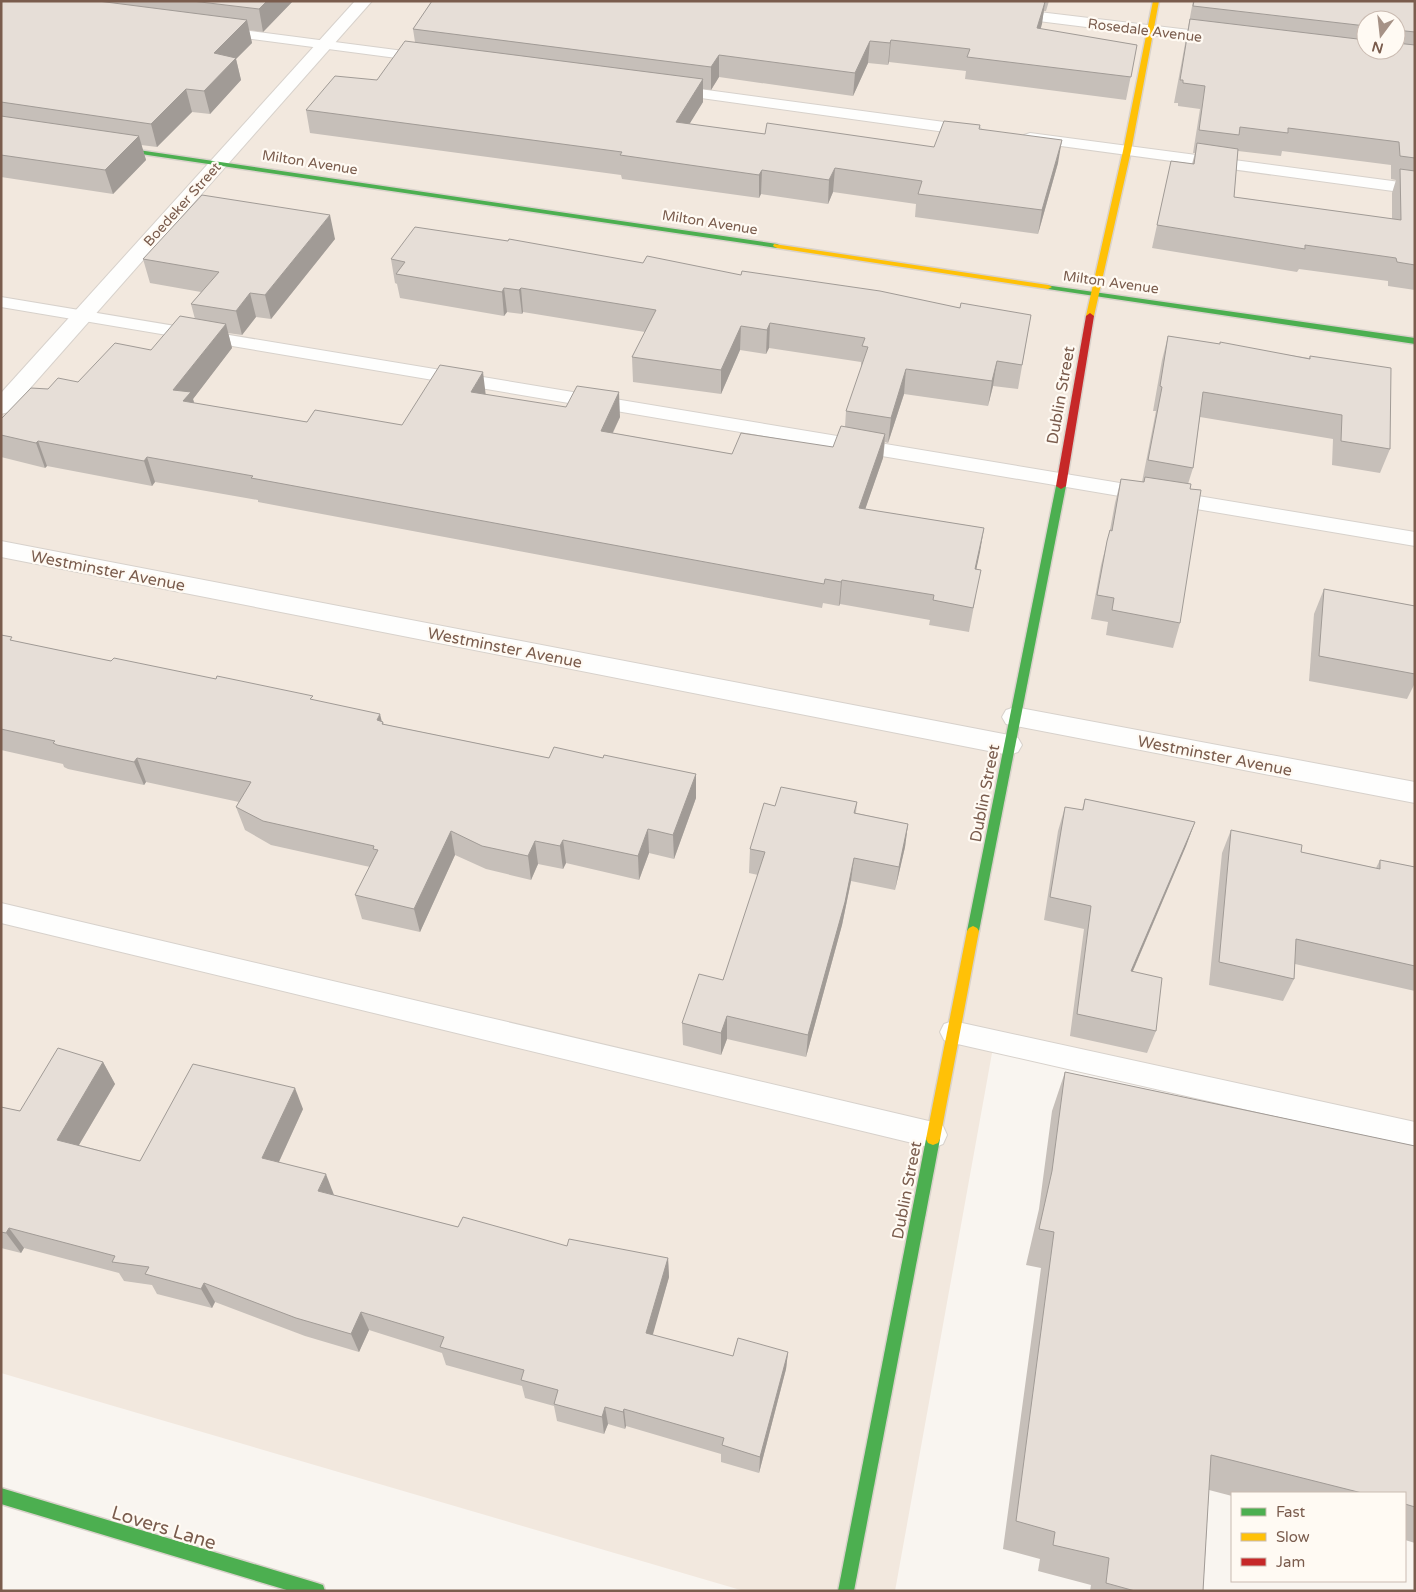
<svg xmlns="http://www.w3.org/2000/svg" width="1416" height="1592" font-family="'Varela Round',sans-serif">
  <rect width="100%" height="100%" fill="#f9f5f0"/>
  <path fill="#f2e8de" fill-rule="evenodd" d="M1,1H1415V1136L994,1042L895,1591H744L1,1373ZM1366,20H1396V50H1366Z"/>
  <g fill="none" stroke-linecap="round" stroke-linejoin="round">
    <g stroke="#d7d1cb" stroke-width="2">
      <g id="lane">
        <path d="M219,27L427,54L432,55L434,58L432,61L427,62L214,34L212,31L214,28Z"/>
        <path d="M670,85L974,126L980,128L982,131L980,134L974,136L665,93L662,90L665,87Z"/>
        <path d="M1030,133L1415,184V194L1024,141L1022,138L1024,135Z"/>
        <path d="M1,297L1415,532V546L1,307Z"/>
        <path d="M1,903L933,1122L943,1126L947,1135L943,1144L933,1148L1,923Z"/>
        <path d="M953,1021L1415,1122V1148L953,1043L944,1040L940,1032L944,1024Z"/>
      </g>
    </g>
    <g stroke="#d7d1cb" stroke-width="2">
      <g id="street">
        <path d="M355,1H372L9,412L1,414V393Z"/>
        <path d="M1005,8L1223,34L1229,35L1231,39L1229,43L1223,44L999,16L997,13L999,10Z"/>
        <path d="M1,541L1009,735L1018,738L1022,745L1018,752L1009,755L1,557Z"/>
        <path d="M1015,707L1415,782V803L1006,724L1002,717L1006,710Z"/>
      </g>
    </g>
    <g stroke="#d9d2cb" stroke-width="3">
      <g id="fast">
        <path d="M104,145L777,244L781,246L777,248L107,149H104Z"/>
        <path d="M1045,285L1415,338V344L1048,289L1044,287Z"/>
        <path d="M1061,483L1066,486L979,931L977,934L973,936L969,934L967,931L1056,486Z"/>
        <path d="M933,1133L938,1135L940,1139L854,1591H838L926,1139L928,1135Z"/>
        <path d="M1,1488L317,1583L323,1585L325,1591H290L1,1504Z"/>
      </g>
    </g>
    <g stroke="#d9d2cb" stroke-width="3">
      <g id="slow">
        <path d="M1153,1H1159L1131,151L1094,316L1090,319L1086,316L1123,151Z"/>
        <path d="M774,244L1048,285L1052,287L1048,289L777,248L773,246Z"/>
        <path d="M973,926L977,928L979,931L940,1139L938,1143L933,1145L928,1143L926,1139L967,931L969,928Z"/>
      </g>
    </g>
    <g stroke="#d9d2cb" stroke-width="3">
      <path id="jam" d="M1090,313L1094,316L1066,486L1061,489L1056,486L1086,316Z"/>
    </g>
    <use href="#lane" fill="#fefefd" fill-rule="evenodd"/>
    <use href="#street" fill="#fefefd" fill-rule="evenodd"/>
    <use href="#fast" fill="#4caf50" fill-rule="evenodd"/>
    <use href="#slow" fill="#ffc107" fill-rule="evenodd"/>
    <use href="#jam" fill="#c62828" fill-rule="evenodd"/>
  </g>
  <g fill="#c6bfb9" fill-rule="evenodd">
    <path d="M1,1H293L263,32L249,30L252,43L236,59L241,80L210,114L192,112L157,147L141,145L146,160L113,194L1,177Z"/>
    <path d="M432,1H1049L1046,11H1044L1040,29L1137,45L1126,100L965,79L966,71L889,62L888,65L868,63L853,96L719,77L711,90L703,89V102L689,124L765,134L934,147L979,129L1058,163L1038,234L915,217L916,204L833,192L828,204L761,194L759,198L622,179L621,175L310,133L306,110L377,80L415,42L413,29Z"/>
    <path d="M1193,1H1415V290L1388,286V281L1299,269L1297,272L1152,248L1171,161L1192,164L1195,153H1193L1200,109L1178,106V103H1174L1188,28ZM1366,20H1396V50H1366ZM1238,151L1281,156L1282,151L1391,165V179L1396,180L1392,193V219L1234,197Z"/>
    <path d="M335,239L271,319L256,317L242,335L228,333L232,348L193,399L194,403L307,422L402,425L486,395L620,417L613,433L732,454L833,447L845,427L846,411L861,369V362L769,348L766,354L740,350L721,394L633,382L632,357L645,332L523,312L522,314L507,312L504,316L400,298L397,284L395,283L391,259L643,263L741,275L960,308L1031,315L1018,389L993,386L988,406L904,394L888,443L885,442L883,458L865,509L984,528L976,570V595L969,632L929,625L930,620L840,604L839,606L823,603L822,608L258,502V500L155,482L152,486L47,466L45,468L1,457V419L48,389L78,382L151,350L195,319L191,304L201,292L150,283L143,259Z"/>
    <path d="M1168,336L1309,358L1310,356L1390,449L1380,473L1332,465L1333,439L1200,417L1193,468L1188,484L1180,623L1173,648L1106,635L1108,622L1091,619L1101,565L1110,530L1115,503L1121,479L1142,482L1156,411H1153L1162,360Z"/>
    <path d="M1324,589L1415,606V683L1407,699L1309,681L1314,614Z"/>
    <path d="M1,635L14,641L111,661L314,700L383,722V724L549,758H603L696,774V798L674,859L649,853L639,880L566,863L563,869L538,864L531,880L486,869L455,855L420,932L362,919L355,895L370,867L271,845L245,830L236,807L239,802L146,782L144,785L68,769L64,767L63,764L1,750Z"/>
    <path d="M1085,799L1195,822L1186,846L1133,971L1156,1031L1147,1053L1070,1036L1084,929L1044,920L1058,831L1065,807L1082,810Z"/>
    <path d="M857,802L856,813L908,824L905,847L895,890L851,881L842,925L806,1057L727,1039L721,1055L683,1045L682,1023L723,980L758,875L749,873L750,849L775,806Z"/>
    <path d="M1231,830L1301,852L1376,868L1380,860L1415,867V991L1295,964L1294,979L1283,1001L1209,985L1222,853Z"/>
    <path d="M103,1062L115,1084L79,1145L140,1161L303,1109L279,1162L334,1195L458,1227L567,1246L668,1258L669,1277L652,1335L733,1356L788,1352L786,1369L759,1473L721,1462V1454L626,1426L625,1429L608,1424L604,1434L557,1421L554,1406L525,1398L522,1386L446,1365L442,1353L369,1330L359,1352L305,1336L215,1302L212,1308L157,1294L152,1285L124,1281L119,1273L24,1248L21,1253L1,1248V1107L20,1111Z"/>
    <path d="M1065,1072L1415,1146V1543L1405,1540V1493H1232V1496L1209,1490L1203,1591H1090L1091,1585L1038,1571L1040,1559L1003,1549L1041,1268L1026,1265L1039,1209L1052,1111Z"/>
  </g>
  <g fill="#a19b96">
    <path d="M267,1H293L263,32L259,9Z"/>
    <path d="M1045,2L1042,24L1034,51L1037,28Z"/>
    <path d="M247,20L252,43L236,59L241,80L210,114L204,91L214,53Z"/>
    <path d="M891,40L889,62L888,65L890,43Z"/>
    <path d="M870,41L868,63L853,96L855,73Z"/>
    <path d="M719,55V77L711,90V67Z"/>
    <path d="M703,79V102L676,146V122Z"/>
    <path d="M186,89L192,112L157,147L151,124Z"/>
    <path d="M139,136L146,160L113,194L105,170Z"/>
    <path d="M1062,140L1058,163L1038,234L1042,210Z"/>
    <path d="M835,168L833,192L828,204L829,180Z"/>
    <path d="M762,170L761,194L759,198V175Z"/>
    <path d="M330,215L335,239L271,319L265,295Z"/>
    <path d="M504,288L507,312L504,316L502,292Z"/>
    <path d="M521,288L523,312L522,314L519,290Z"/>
    <path d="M250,293L256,317L242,335L236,311Z"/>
    <path d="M770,323L769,348L766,354L767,330Z"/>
    <path d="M226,324L232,348L193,399L198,416L173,390Z"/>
    <path d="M741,326L740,350L721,394V370Z"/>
    <path d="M997,361L993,386L988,406L992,381Z"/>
    <path d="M906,369L904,394L888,443L891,418Z"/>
    <path d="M483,372L486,397L471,392Z"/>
    <path d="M619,392L620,417L602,455L601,431Z"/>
    <path d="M885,434L883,458L857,533L859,508Z"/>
    <path d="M38,441L47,466L45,468L36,443Z"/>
    <path d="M147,457L155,482L152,486L144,461Z"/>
    <path d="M984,528L980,552L971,594L975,569Z"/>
    <path d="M842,580L840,604L839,606L841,582Z"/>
    <path d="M380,714L382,722H383L388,746L377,720Z"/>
    <path d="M137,758L146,782L144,785L134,762Z"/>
    <path d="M696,774V798L674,859L673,835Z"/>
    <path d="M1195,822L1186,846L1123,994L1131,971Z"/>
    <path d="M908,824L905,847L895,890L899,867Z"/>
    <path d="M648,829L649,853L639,880L638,856Z"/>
    <path d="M451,831L455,855L420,932L414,909Z"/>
    <path d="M563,840L566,863L563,869L560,846Z"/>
    <path d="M535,841L538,864L531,880L528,856Z"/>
    <path d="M854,858L851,881L842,925L806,1057L808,1035Z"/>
    <path d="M727,1016V1039L721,1055V1033Z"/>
    <path d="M103,1062L115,1084L70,1160L57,1140Z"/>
    <path d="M295,1088L303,1109L271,1179L262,1158Z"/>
    <path d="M326,1174L334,1195L318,1191Z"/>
    <path d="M9,1228L24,1248L21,1253L6,1233Z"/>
    <path d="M668,1258L669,1277L648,1352L646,1333Z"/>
    <path d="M204,1283L215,1302L212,1308L201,1289Z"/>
    <path d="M361,1312L369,1330L359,1352L351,1334Z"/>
    <path d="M788,1352L786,1369L759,1473L760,1457Z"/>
    <path d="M605,1407L608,1424L604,1434L602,1417Z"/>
    <path d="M624,1409L626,1426L625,1429L623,1412Z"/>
  </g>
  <g fill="#e6ded7" stroke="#a19b96">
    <path d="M1,1H98L247,20L214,53L236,58L204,91L186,89L151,124L1,102Z"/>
    <path d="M192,1H267L259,9Z"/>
    <path d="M432,1H1039L1045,2L1037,28L1137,45L1131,77L967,57L970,49L891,40L890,43L870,41L855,73L719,55L711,67L413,29Z"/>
    <path d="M1194,1H1415V32L1396,30V20H1366V26L1193,6Z"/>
    <path d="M1190,19L1366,40V50H1396V43L1415,45V158L1400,156L1399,142L1288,128V133L1240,127L1239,135L1199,130L1205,86L1183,83V80H1180Z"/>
    <path d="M405,41L703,79L676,122L765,134L767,123L934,147L944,121L980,125L979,129L1062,140L1042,210L918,194L922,181L835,168L829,180L762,170L759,175L620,155L622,152L306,110L335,76L377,80Z"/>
    <path d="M1,116L139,136L105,170L1,155Z"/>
    <path d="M1197,143L1238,149L1234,197L1401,220L1400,169L1415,171V265L1397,262L1396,258L1305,245V249L1157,225L1171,161L1194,164Z"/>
    <path d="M202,195L330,215L265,295L250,293L236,311L191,304L219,272L143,259Z"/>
    <path d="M415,227L508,241L509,239L643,263L647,256L741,275L742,271L880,291L960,308L961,303L1031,315L1022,365L997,361L992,381L906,369L891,418L846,411L868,347L862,346L865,338L770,323L767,330L741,326L721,370L632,357L656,310L521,288L519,290L504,288L502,292L396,274L405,262L391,259Z"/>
    <path d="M180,316L226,324L173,390L191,392L183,401L307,422L315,410L402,425L440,365L483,372L471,392L566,407L577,386L619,392L601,431L732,454L741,433L833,447L841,426L885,434L859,508L984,528L975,569L981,570L973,608L933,600L934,595L842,580L841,582L825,579L824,584L251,478L253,476L147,457L144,461L38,441L36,443L1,435V419L31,388L48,389L58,378L78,382L115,343L151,350Z"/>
    <path d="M1168,336L1220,344V342L1310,359V356L1391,368L1390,449L1341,441L1342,415L1203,392L1193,468L1148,460L1162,387L1160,386Z"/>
    <path d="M1145,477L1191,484L1190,489L1201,490L1180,623L1112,610L1114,598L1097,595L1107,541L1110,530L1112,531L1121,479L1144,482Z"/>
    <path d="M1324,589L1415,606V674L1319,656Z"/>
    <path d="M1,635L12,637L10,640L111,661L114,658L216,679L217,676L313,696L310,699L380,714L377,720L383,722L382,724L549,758L554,747L603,758L604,755L696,774L673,835L648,829L638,856L563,840L560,846L535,841L528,856L482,846L451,831L414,909L355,895L378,850L373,849L374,846L263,821L236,807L251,782L137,758L134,762L57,745L53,743L55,741L1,729Z"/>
    <path d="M781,787L857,802L854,813L908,824L899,867L854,858L845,902L808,1035L727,1016L721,1033L682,1023L699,974L723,980L765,852L750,849L764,803L775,806Z"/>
    <path d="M1085,799L1195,822L1131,971L1162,978L1156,1031L1077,1014L1091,906L1050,897L1065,807L1083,810Z"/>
    <path d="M1231,830L1302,845L1301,852L1380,869V860L1415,867V966L1296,939L1294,979L1219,962Z"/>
    <path d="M58,1048L103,1062L57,1140L140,1161L193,1064L295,1088L262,1158L326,1174L318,1191L458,1227L463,1217L567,1246L569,1239L668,1258L646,1333L733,1356L738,1338L788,1352L760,1457L722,1445L724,1438L624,1409L623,1412L605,1407L602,1417L554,1404L558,1390L521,1380L524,1370L440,1347L444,1337L361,1312L351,1334L296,1318L204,1283L201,1289L145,1274L149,1267L112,1262L115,1256L9,1228L6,1233L1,1232V1107L20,1111Z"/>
    <path d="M1065,1072L1415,1146V1507L1405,1504V1493H1362L1211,1455L1203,1591H1135L1106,1583L1109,1558L1053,1545L1055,1532L1016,1521L1054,1232L1039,1229L1052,1171Z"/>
  </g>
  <g text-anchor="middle" stroke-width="4.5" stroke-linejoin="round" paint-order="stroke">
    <g font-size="14" fill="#7a5c4d" stroke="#fffaf3">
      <text transform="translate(1145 30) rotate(7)" y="5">Rosedale Avenue</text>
      <text transform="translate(310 162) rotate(9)" y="5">Milton Avenue</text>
      <text transform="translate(182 204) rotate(-48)" y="5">Boedeker Street</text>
      <text transform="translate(710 222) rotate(9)" y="5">Milton Avenue</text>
      <text transform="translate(1111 282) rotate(8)" y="5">Milton Avenue</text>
    </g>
    <g font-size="16" fill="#7a5c4d" stroke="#fffaf3">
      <text transform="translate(1060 395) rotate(-80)" y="6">Dublin Street</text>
      <text transform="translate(108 570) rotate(11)" y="6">Westminster Avenue</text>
      <text transform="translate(505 647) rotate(11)" y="6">Westminster Avenue</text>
      <text transform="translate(1215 755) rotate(11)" y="6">Westminster Avenue</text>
      <text transform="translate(984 793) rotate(-79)" y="6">Dublin Street</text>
      <text transform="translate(906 1190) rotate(-79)" y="6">Dublin Street</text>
    </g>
    <g font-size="19" fill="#7a5c4d" stroke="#fffaf3">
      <text transform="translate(164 1527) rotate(17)" y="7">Lovers Lane</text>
    </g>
  </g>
  <rect width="1416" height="1592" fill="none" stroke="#7a5c4d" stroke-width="5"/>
  <rect x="1231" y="1492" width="175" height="90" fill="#fffaf3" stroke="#cabbb1"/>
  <rect x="1241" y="1508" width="25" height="8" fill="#4caf50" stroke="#cabbb1"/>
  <text x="1276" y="1517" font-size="15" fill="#7a5c4d">Fast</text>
  <rect x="1241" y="1533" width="25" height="8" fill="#ffc107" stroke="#cabbb1"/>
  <text x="1276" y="1542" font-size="15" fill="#7a5c4d">Slow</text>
  <rect x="1241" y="1558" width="25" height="8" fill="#c62828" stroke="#cabbb1"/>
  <text x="1276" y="1567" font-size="15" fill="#7a5c4d">Jam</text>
  <g transform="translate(1381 35) rotate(195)"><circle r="24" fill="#fffaf3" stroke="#cabbb1"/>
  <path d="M0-4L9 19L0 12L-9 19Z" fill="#a69286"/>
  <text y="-8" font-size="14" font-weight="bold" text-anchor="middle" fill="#7a5c4d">N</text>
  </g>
</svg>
